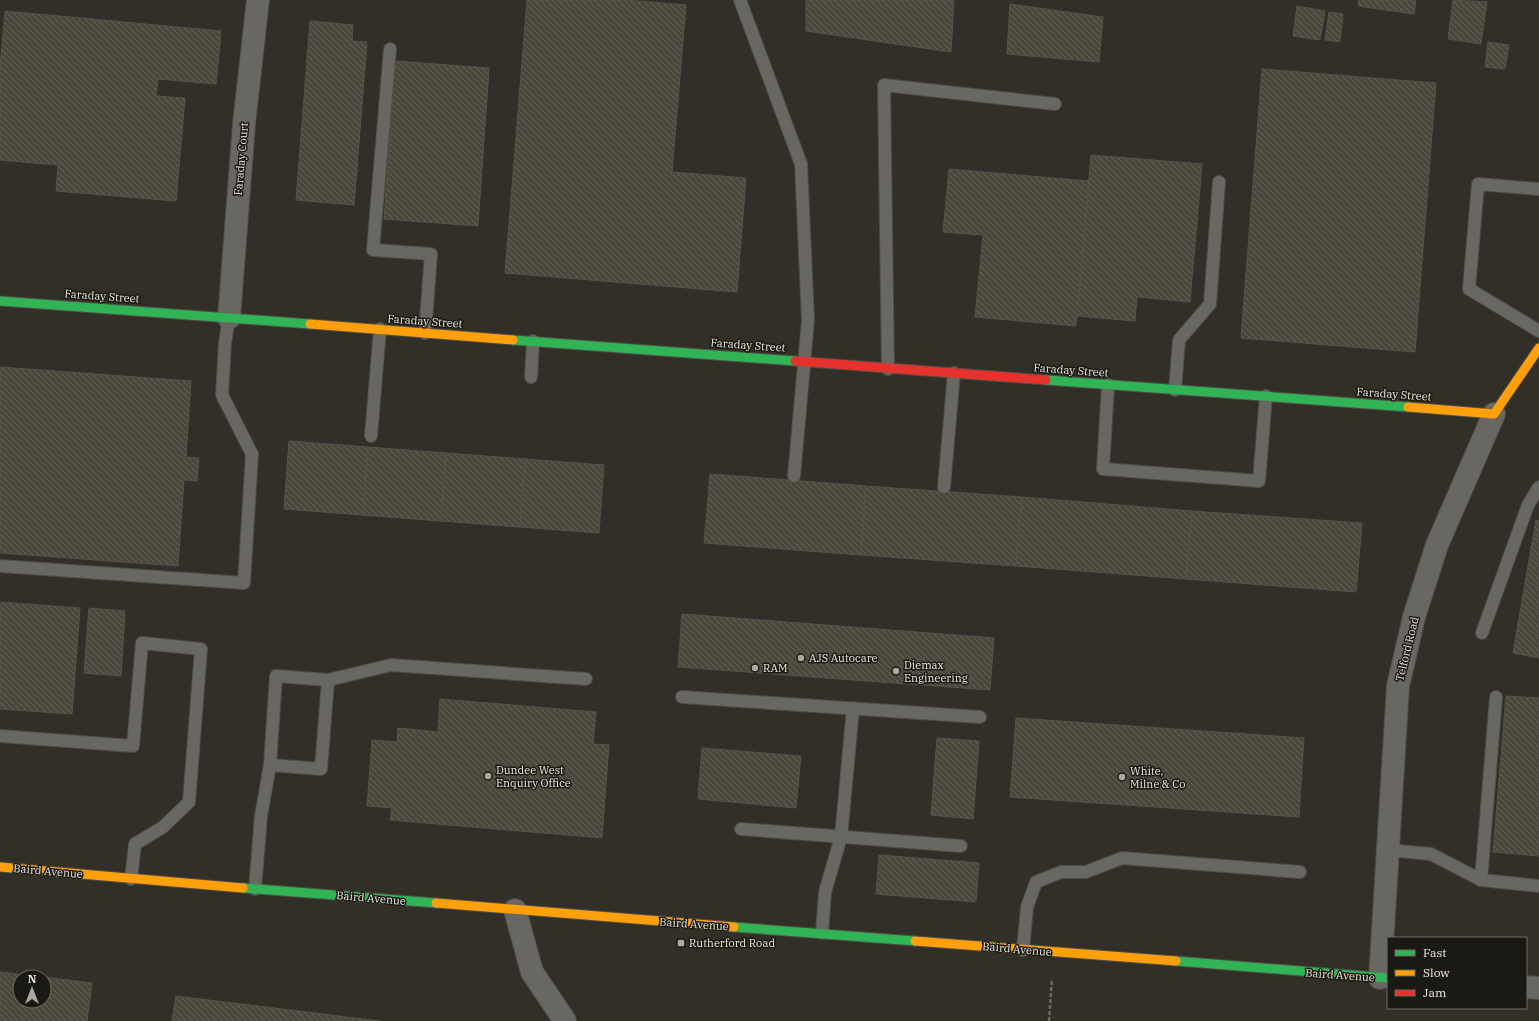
<svg xmlns="http://www.w3.org/2000/svg" width="1539" height="1021" font-family="'IBM Plex Serif',serif">
  <defs>
    <pattern id="building-back-hatch" width="6" height="6" patternUnits="userSpaceOnUse"><rect width="6" height="6" fill="#4b483b"/><path d="M-1 5l2 2M0 0l6 6M5-1l2 2" fill="none" stroke="#656257"/></pattern>
  </defs>
  <rect width="100%" height="100%" fill="#312f28"/>
  <g fill="url(#building-back-hatch)" stroke="#55534d">
    <path d="M527,0H626L686,5L672,172L746,178L737,292L505,273Z"/>
    <path d="M806,0H954L951,52L806,31Z"/>
    <path d="M1359,0H1416L1414,14L1358,6Z"/>
    <path d="M1453,0L1487,2L1481,44L1448,39Z"/>
    <path d="M1010,4L1103,17L1099,62L1007,54Z"/>
    <path d="M1297,6L1325,11L1320,40L1293,36Z"/>
    <path d="M5,11L221,31L216,84L158,79L156,96L185,98L176,201L56,191L58,165L0,160V68Z"/>
    <path d="M1329,12L1343,14L1340,42L1325,40Z"/>
    <path d="M310,21L353,25L352,41L367,42L354,205L296,200Z"/>
    <path d="M1488,42L1509,45L1505,69L1485,67Z"/>
    <path d="M395,61L489,68L478,226L384,219Z"/>
    <path d="M1262,69L1436,83L1415,352L1241,338Z"/>
    <path d="M1091,155L1202,164L1190,302L1137,297L1135,321L1077,316Z"/>
    <path d="M949,169L1089,181L1076,326L975,317L983,235L943,232Z"/>
    <path d="M0,367L191,381L186,457L199,458L197,481L184,480L178,566L0,553Z"/>
    <path d="M289,441L368,447L363,515L284,509Z"/>
    <path d="M368,447L446,453L441,521L363,515Z"/>
    <path d="M446,453L525,459L520,527L441,521Z"/>
    <path d="M525,459L604,465L599,533L520,527Z"/>
    <path d="M710,474L866,486L861,555L704,543Z"/>
    <path d="M866,486L1022,497L1016,566L861,555Z"/>
    <path d="M1022,497L1192,511L1186,579L1016,566Z"/>
    <path d="M1192,511L1362,523L1356,592L1186,579Z"/>
    <path d="M1536,520L1539,521V658L1513,653Z"/>
    <path d="M0,602L80,608L72,714L0,709Z"/>
    <path d="M89,608L125,611L121,676L84,673Z"/>
    <path d="M682,614L994,638L990,690L678,667Z"/>
    <path d="M1506,696L1539,698V856L1493,852Z"/>
    <path d="M440,699L596,712L593,744L609,745L602,838L390,820L392,808L367,806L372,740L397,742L398,728L438,732Z"/>
    <path d="M1016,718L1304,738L1299,817L1010,797Z"/>
    <path d="M937,738L979,741L973,819L931,815Z"/>
    <path d="M702,748L801,756L796,808L698,799Z"/>
    <path d="M879,855L979,863L976,902L876,894Z"/>
    <path d="M0,972L42,977H20V1001H44V977L92,983L87,1021H0Z"/>
    <path d="M176,996L380,1021H172Z"/>
  </g>
  <g fill="none" stroke-linecap="round" stroke-linejoin="round">
    <g stroke="#4f4d47" stroke-width="14">
      <g id="lane">
        <path d="M740,0L801,164L808,320L794,476"/>
        <path d="M390,49L373,250L431,254L425,333"/>
        <path d="M1539,189L1478,184L1469,289L1539,331"/>
        <path d="M888,369L884,85L1055,104"/>
        <path d="M531,377L533,341"/>
        <path d="M1108,385L1103,469L1259,481L1266,396"/>
        <path d="M1175,390L1179,340L1210,304L1219,182"/>
        <path d="M371,436L380,329"/>
        <path d="M944,487L954,373"/>
        <path d="M0,566L244,583L252,454L222,395L225,343L229,318"/>
        <path d="M1482,633L1528,505L1539,487"/>
        <path d="M682,697L980,717"/>
        <path d="M0,736L133,746L142,643L201,649L189,802L163,827L135,844L131,879"/>
        <path d="M270,765L321,769L328,680"/>
        <path d="M741,829L961,846"/>
        <path d="M1388,850L1431,854L1481,880L1539,886"/>
        <path d="M1481,880L1496,697"/>
        <path d="M255,889L261,816L270,765L276,676L328,680L391,665L586,679"/>
        <path d="M822,933L825,892L841,837L853,708"/>
        <path d="M1023,950L1027,907L1036,882L1061,872H1086L1122,858L1300,872"/>
      </g>
    </g>
    <g stroke="#4f4d47" stroke-width="24">
      <g id="street">
        <path d="M229,318L244,124L258,0"/>
        <path d="M515,910L532,972L565,1021"/>
        <path d="M1380,978L1398,686L1414,617L1437,545L1494,414"/>
        <path d="M1526,987L1539,988"/>
      </g>
    </g>
    <g stroke="#4f4d47" stroke-width="11">
      <g id="fast">
        <path d="M0,301L310,324"/>
        <path d="M513,340L795,361"/>
        <path d="M1046,380L1408,407"/>
        <path d="M243,888L436,903"/>
        <path d="M734,927L915,941"/>
        <path d="M1176,961L1388,978"/>
      </g>
    </g>
    <g stroke="#4f4d47" stroke-width="11">
      <g id="slow">
        <path d="M310,324L513,340"/>
        <path d="M1408,407L1494,414L1539,348"/>
        <path d="M0,867L243,888"/>
        <path d="M436,903L734,927"/>
        <path d="M915,941L1176,961"/>
      </g>
    </g>
    <g stroke="#4f4d47" stroke-width="11">
      <path id="jam" d="M795,361L1046,380"/>
    </g>
    <path stroke="#6b6a65" stroke-width="2.5" stroke-dasharray="4 2" stroke-linecap="butt" d="M1049,1021L1052,979"/>
    <use href="#lane" stroke="#696762" stroke-width="12"/>
    <use href="#street" stroke="#696762" stroke-width="22"/>
    <use href="#fast" stroke="#30b455" stroke-width="9"/>
    <use href="#slow" stroke="#ff9f0a" stroke-width="9"/>
    <use href="#jam" stroke="#e5322d" stroke-width="9"/>
  </g>
  <g fill="#aaa8a0" stroke="#1b1913" stroke-width="1.5">
    <circle cx="801" cy="658" r="4"/>
    <circle cx="755" cy="668" r="4"/>
    <circle cx="896" cy="671" r="4"/>
    <circle cx="488" cy="776" r="4"/>
    <circle cx="1122" cy="777" r="4"/>
    <rect x="677" y="939" width="8" height="8" rx="2"/>
  </g>
  <g text-anchor="middle" stroke-width="3" stroke-linejoin="round" paint-order="stroke">
    <g font-size="11" fill="#ebe9e0" stroke="#1b1913">
      <text transform="translate(241 159) rotate(-85)" y="4">Faraday Court</text>
      <text transform="translate(102 296) rotate(4)" y="4">Faraday Street</text>
      <text transform="translate(425 321) rotate(4)" y="4">Faraday Street</text>
      <text transform="translate(748 345) rotate(4)" y="4">Faraday Street</text>
      <text transform="translate(1071 370) rotate(4)" y="4">Faraday Street</text>
      <text transform="translate(1394 394) rotate(4)" y="4">Faraday Street</text>
      <text transform="translate(1407 649) rotate(-76)" y="4">Telford Road</text>
      <text transform="translate(48 871) rotate(5)" y="4">Baird Avenue</text>
      <text transform="translate(371 898) rotate(5)" y="4">Baird Avenue</text>
      <text transform="translate(694 924) rotate(4)" y="4">Baird Avenue</text>
      <text transform="translate(1017 949) rotate(5)" y="4">Baird Avenue</text>
      <text transform="translate(1340 975) rotate(4)" y="4">Baird Avenue</text>
    </g>
    <g font-size="11" fill="#ebe9e0" stroke="#1b1913" text-anchor="start">
      <text x="809" y="662">AJS Autocare</text>
      <text x="904" y="669">Diemax<tspan x="904" dy="13">Engineering</tspan></text>
      <text x="763" y="672">RAM</text>
      <text x="496" y="774">Dundee West<tspan x="496" dy="13">Enquiry Office</tspan></text>
      <text x="1130" y="775">White,<tspan x="1130" dy="13">Milne &amp; Co</tspan></text>
      <text x="689" y="947">Rutherford Road</text>
    </g>
  </g>
  <rect x="1387" y="937" width="140" height="72" fill="#1b1913" stroke="#6e6c65"/>
  <rect x="1395" y="950" width="20" height="6" fill="#30b455" stroke="#6e6c65"/>
  <text x="1423" y="957" font-size="12" fill="#ebe9e0">Fast</text>
  <rect x="1395" y="970" width="20" height="6" fill="#ff9f0a" stroke="#6e6c65"/>
  <text x="1423" y="977" font-size="12" fill="#ebe9e0">Slow</text>
  <rect x="1395" y="990" width="20" height="6" fill="#e5322d" stroke="#6e6c65"/>
  <text x="1423" y="997" font-size="12" fill="#ebe9e0">Jam</text>
  <g transform="translate(32 989)"><circle r="19" fill="#1b1913" stroke="#6e6c65"/>
  <path d="M0-3L7 15L0 10L-7 15Z" fill="#aaa8a0"/>
  <text y="-6" font-size="11" font-weight="bold" text-anchor="middle" fill="#ebe9e0">N</text>
  </g>
</svg>
